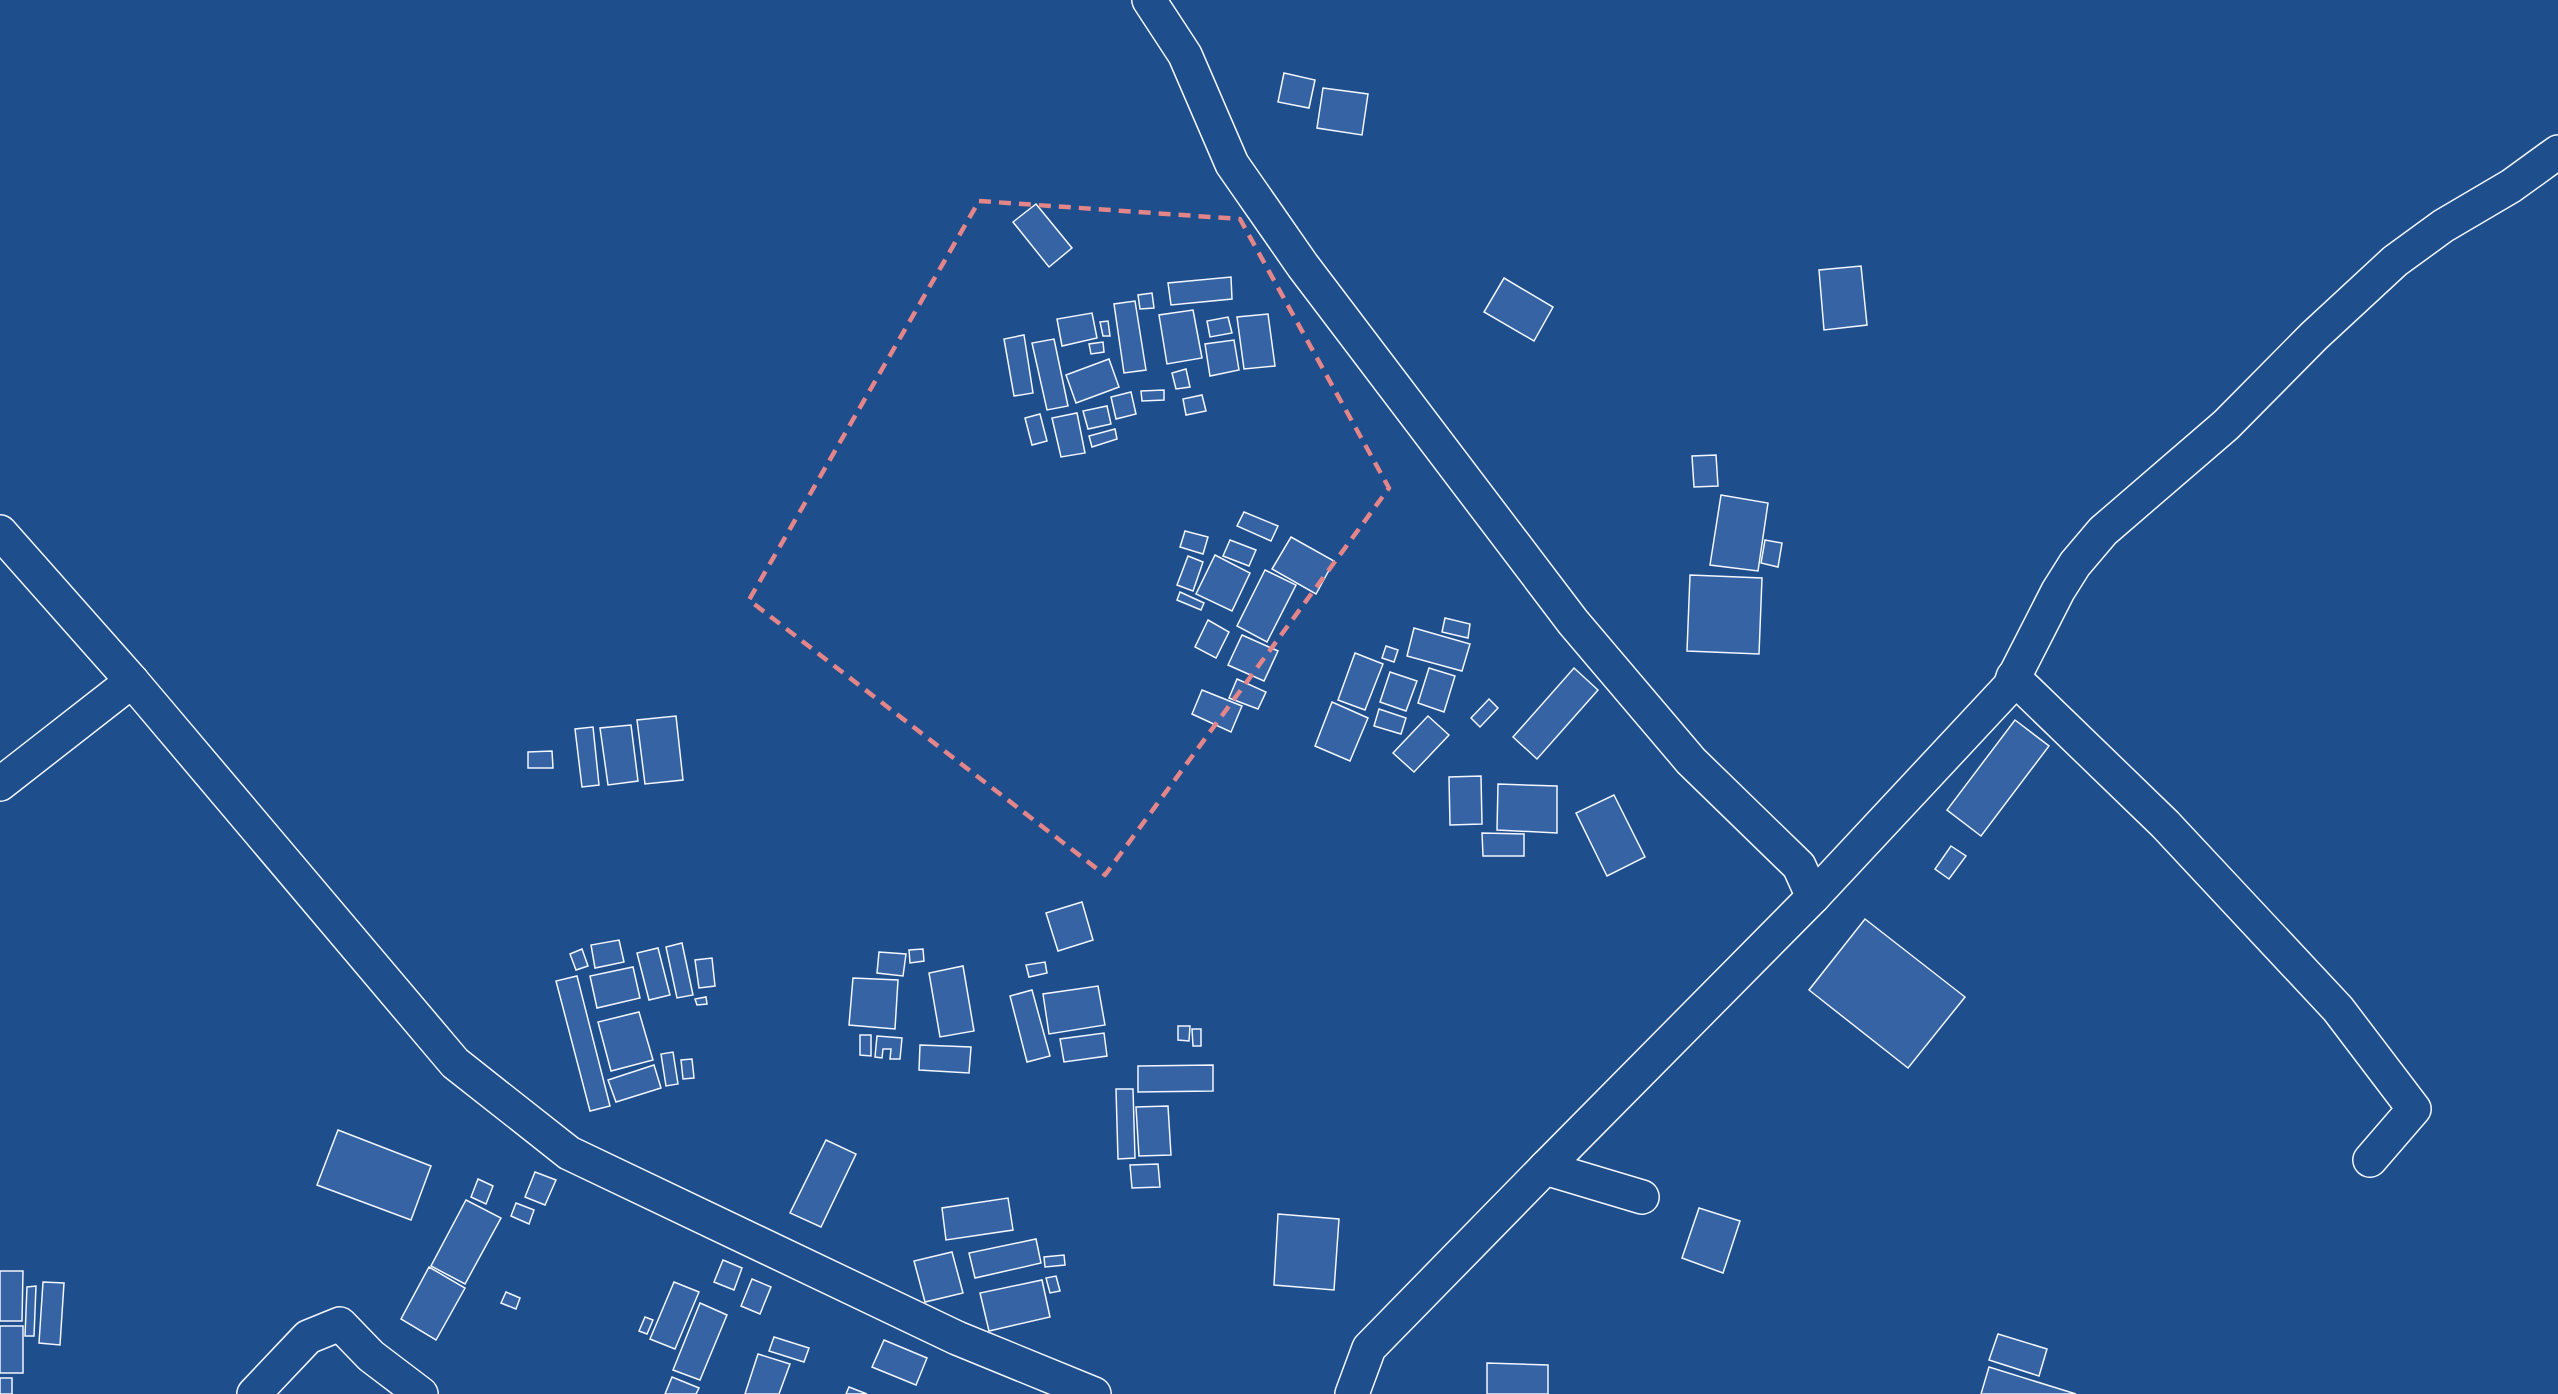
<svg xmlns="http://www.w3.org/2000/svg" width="2558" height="1394" font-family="'Space Grotesk',sans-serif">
  <rect width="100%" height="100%" fill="#1f4e8c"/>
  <g fill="#3563a3" stroke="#f2f6ff" stroke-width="1.5">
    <path d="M1284,73L1315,80L1309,108L1278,102Z"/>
    <path d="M1323,88L1368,94L1362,135L1317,128Z"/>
    <path d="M1036,204L1072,248L1049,267L1013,222Z"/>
    <path d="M1861,266L1867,325L1824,330L1819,270Z"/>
    <path d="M1231,277L1232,299L1171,305L1168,283Z"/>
    <path d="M1504,278L1553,307L1534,341L1484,312Z"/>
    <path d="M1152,293L1154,308L1140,309L1138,295Z"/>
    <path d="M1135,301L1146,370L1124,373L1114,304Z"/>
    <path d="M1193,310L1202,358L1167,364L1159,315Z"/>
    <path d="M1092,313L1097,338L1062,346L1057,319Z"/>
    <path d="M1268,314L1275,366L1244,369L1237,317Z"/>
    <path d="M1228,317L1232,333L1210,337L1207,321Z"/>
    <path d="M1108,321L1110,336H1103L1100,322Z"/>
    <path d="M1024,335L1033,393L1014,396L1004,339Z"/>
    <path d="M1054,339L1068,406L1047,410L1032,343Z"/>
    <path d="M1234,340L1239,370L1210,376L1205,344Z"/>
    <path d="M1103,342L1104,352L1091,354L1089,344Z"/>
    <path d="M1109,359L1119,387L1076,403L1066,375Z"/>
    <path d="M1186,369L1190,387L1176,389L1172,373Z"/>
    <path d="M1164,390V400L1142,401L1141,391Z"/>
    <path d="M1131,392L1136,414L1116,419L1111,397Z"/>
    <path d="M1202,395L1206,411L1186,415L1183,399Z"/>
    <path d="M1107,406L1111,424L1088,429L1083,411Z"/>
    <path d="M1077,413L1085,453L1061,457L1052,418Z"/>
    <path d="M1040,414L1047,441L1032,445L1025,418Z"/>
    <path d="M1115,429L1117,439L1092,447L1089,436Z"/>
    <path d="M1716,455L1718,486L1694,487L1692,456Z"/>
    <path d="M1721,495L1768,503L1758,571L1710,565Z"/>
    <path d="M1244,512L1278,526L1271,541L1237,526Z"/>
    <path d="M1185,531L1208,537L1203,554L1180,547Z"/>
    <path d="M1291,537L1334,561L1316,594L1272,569Z"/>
    <path d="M1230,540L1256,550L1249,566L1223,556Z"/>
    <path d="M1765,540L1782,543L1778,567L1761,563Z"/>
    <path d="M1215,555L1250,573L1232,611L1196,594Z"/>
    <path d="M1188,556L1203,562L1193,591L1177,585Z"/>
    <path d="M1265,570L1296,585L1267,642L1237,626Z"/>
    <path d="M1690,575L1762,578L1759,654L1687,651Z"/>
    <path d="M1180,592L1204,603L1201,610L1177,600Z"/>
    <path d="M1445,618L1470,624L1468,638L1442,632Z"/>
    <path d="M1208,620L1229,632L1216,658L1195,647Z"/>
    <path d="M1414,628L1470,644L1462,671L1407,656Z"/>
    <path d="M1242,635L1278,651L1264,681L1228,665Z"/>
    <path d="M1386,646L1398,650L1394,662L1382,658Z"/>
    <path d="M1355,653L1383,664L1365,710L1338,700Z"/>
    <path d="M1429,668L1455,676L1444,712L1418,703Z"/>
    <path d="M1574,668L1598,690L1537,759L1513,737Z"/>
    <path d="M1390,672L1417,681L1406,711L1380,702Z"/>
    <path d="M1237,679L1266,692L1258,709L1229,698Z"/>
    <path d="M1202,690L1242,706L1231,732L1192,714Z"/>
    <path d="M1489,699L1498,708L1480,727L1471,718Z"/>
    <path d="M1332,702L1368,718L1350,761L1315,746Z"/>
    <path d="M1379,709L1406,718L1401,734L1374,726Z"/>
    <path d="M676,716L683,780L645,784L637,720Z"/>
    <path d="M1428,716L1449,735L1414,772L1393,753Z"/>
    <path d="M2015,720L2049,746L1981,836L1947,810Z"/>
    <path d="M631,725L638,781L608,785L600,728Z"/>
    <path d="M593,727L599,785L582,787L575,729Z"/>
    <path d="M552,751L553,768H528V752Z"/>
    <path d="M1481,776L1482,824L1450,825L1449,777Z"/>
    <path d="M1498,784L1557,786V833L1497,830Z"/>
    <path d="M1614,795L1645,857L1607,876L1576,813Z"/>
    <path d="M1482,833L1524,834V856H1483Z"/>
    <path d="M1951,846L1966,856L1949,879L1935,869Z"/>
    <path d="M1082,902L1093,940L1058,951L1046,913Z"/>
    <path d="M1865,919L1965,997L1908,1068L1809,990Z"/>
    <path d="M619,940L624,962L595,968L591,945Z"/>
    <path d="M682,943L693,995L677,998L666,947Z"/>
    <path d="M658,948L670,995L649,1000L637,953Z"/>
    <path d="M582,949L588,966L576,970L570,954Z"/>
    <path d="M923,949L924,961L910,963L909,950Z"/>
    <path d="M879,952L906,954L903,976L877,973Z"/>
    <path d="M712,958L715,986L699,988L695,960Z"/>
    <path d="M1045,962L1047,973L1029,977L1026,965Z"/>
    <path d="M963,966L974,1031L940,1037L929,973Z"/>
    <path d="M633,967L640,998L597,1008L590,976Z"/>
    <path d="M577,976L610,1106L590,1111L556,981Z"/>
    <path d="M853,978L898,980L895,1029L849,1025Z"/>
    <path d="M1098,986L1105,1025L1049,1034L1043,994Z"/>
    <path d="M1032,990L1050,1056L1027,1062L1010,996Z"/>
    <path d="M706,997L707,1004L697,1005L695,999Z"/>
    <path d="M639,1012L653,1060L611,1071L598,1022Z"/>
    <path d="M1178,1026H1190L1189,1041L1178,1040Z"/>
    <path d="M1192,1029H1201V1046H1193Z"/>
    <path d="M1104,1033L1107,1056L1064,1062L1060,1039Z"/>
    <path d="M860,1035H871V1056L860,1055Z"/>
    <path d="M877,1036L902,1038L900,1059H890L891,1049H883L882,1058L875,1057Z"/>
    <path d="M920,1045L971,1047L969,1073L919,1070Z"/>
    <path d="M673,1052L678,1084L666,1086L661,1054Z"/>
    <path d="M692,1059L694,1078L683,1079L681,1060Z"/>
    <path d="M654,1065L661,1088L616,1102L608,1080Z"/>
    <path d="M1213,1065V1091L1138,1092V1066Z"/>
    <path d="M1116,1089H1133L1135,1158L1118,1159Z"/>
    <path d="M1168,1106L1171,1155L1139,1156L1136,1107Z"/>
    <path d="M338,1130L431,1166L411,1220L317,1185Z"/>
    <path d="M826,1140L856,1154L821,1227L790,1213Z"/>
    <path d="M1158,1164L1160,1187L1132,1188L1130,1165Z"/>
    <path d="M535,1172L556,1180L545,1205L525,1197Z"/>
    <path d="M478,1179L493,1186L486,1204L471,1197Z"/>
    <path d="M1008,1198L1013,1230L946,1240L942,1208Z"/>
    <path d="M466,1200L501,1218L465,1284L431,1266Z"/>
    <path d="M516,1203L534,1210L529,1224L511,1216Z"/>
    <path d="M1699,1208L1740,1221L1723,1273L1682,1258Z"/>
    <path d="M1278,1214L1339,1219L1334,1290L1274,1285Z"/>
    <path d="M1036,1239L1041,1263L975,1278L969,1253Z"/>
    <path d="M952,1252L963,1293L925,1302L914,1261Z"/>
    <path d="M1064,1255L1065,1265L1045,1267L1044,1257Z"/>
    <path d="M723,1260L742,1268L734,1290L714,1282Z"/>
    <path d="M429,1267L465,1288L436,1340L401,1319Z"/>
    <path d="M0,1271H23L22,1321H0Z"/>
    <path d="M1056,1276L1060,1291L1050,1293L1046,1278Z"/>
    <path d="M752,1279L771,1287L760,1314L741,1306Z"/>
    <path d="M1042,1280L1050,1317L989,1331L980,1293Z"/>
    <path d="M43,1282L64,1283L60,1345L39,1343Z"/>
    <path d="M674,1282L699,1292L675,1349L650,1339Z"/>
    <path d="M36,1286L34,1336H25L27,1287Z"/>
    <path d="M506,1292L520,1298L516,1309L501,1303Z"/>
    <path d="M700,1303L727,1315L700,1380L673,1370Z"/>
    <path d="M645,1317L653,1320L647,1334L639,1331Z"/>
    <rect x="0" y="1326" width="23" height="47"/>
    <path d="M1998,1334L2047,1349L2039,1376L1989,1360Z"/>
    <path d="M774,1337L809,1348L804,1362L769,1351Z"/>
    <path d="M884,1340L927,1358L916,1385L872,1367Z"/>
    <path d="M758,1354L790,1364L779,1394H745Z"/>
    <path d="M1487,1363L1548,1365V1394H1487Z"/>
    <path d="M1989,1367L2076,1394H1981Z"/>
    <path d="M672,1377L699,1388L696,1394H665Z"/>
    <rect x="0" y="1378" width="12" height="16"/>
    <path d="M849,1387L867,1394H846Z"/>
  </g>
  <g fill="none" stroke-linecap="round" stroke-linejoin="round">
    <g stroke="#f2f6ff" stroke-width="36">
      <g id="street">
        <path d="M1149,0L1185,55L1232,164L1303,266L1573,622L1691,761L1799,866L1813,897L1545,1168"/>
        <path d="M0,532L132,681L455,1063L569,1153L957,1338L1094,1394"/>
        <path d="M2013,677L2165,824L2338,1009L2414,1109L2370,1160"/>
        <path d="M0,784L132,681"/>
        <path d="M1813,897L2009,687L2058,591L2075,564L2103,531L2226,425L2314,336L2395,261L2443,226L2511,186L2558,152"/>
        <path d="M254,1394L308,1337L340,1324L371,1356L421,1394"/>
        <path d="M1352,1394L1369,1348L1545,1168L1642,1197"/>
      </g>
    </g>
    <use href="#street" stroke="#1f4e8c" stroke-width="33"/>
  </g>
  <path fill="none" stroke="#e38589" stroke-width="4.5" stroke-dasharray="12 8" stroke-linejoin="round" d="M979,201L1240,219L1389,488L1105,875L749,600Z"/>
</svg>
